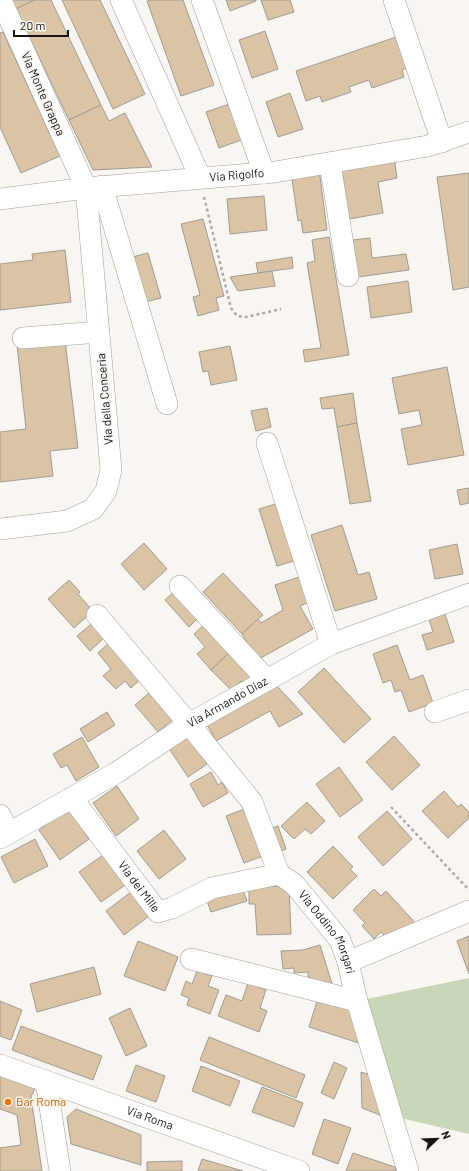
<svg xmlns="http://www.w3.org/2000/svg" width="469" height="1171" font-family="Barlow,sans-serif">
  <rect width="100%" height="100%" fill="#f9f5f0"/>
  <path fill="#c9d6b7" d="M469,978V1134L392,1116L357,1001Z"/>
  <g fill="#dac4a5" stroke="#9e9b96">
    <path d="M12,0H34L16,9Z"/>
    <path d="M34,0H51L101,105L69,120L16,9Z"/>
    <path d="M62,0H100L145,94L113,109Z"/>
    <path d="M150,0H183L214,85L181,96L147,1Z"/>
    <path d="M226,0H256V1L230,11Z"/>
    <path d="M261,0H290L294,12L268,20Z"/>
    <path d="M265,31L278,69L252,78L239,40Z"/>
    <path d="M3,32L60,156L21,173L0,127V33Z"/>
    <path d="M402,35L413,66L402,70L404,77L372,88L369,80L349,87L351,92L322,102L320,96L306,101L296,71Z"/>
    <path d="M290,93L303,129L278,137L266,102Z"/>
    <path d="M232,103L244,139L219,148L206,112Z"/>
    <path d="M101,105L109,121L125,113L152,167L93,170L69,120Z"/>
    <path d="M394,157L397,178L378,182L383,213L349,219L341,165Z"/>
    <path d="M319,169L327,230L303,233L301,220L298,221L291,172Z"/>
    <path d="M469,173V287L453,290L437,177Z"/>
    <path d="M264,196L267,230L230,234L227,199Z"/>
    <path d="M203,219L224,296L216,298L219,310L198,316L193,297L200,295L181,224Z"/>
    <path d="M329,237L349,355L305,362L303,350L321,348L307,263L315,261L312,240Z"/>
    <path d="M370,238L372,258L406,254L409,270L358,277L353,240Z"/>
    <path d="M65,250L71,302L0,310V264L33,260L32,254Z"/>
    <path d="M148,253L161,298L141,303L128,258Z"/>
    <path d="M292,257L293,268L258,273L256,263Z"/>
    <path d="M272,271L275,286L238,291L230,277Z"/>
    <path d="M408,281L412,312L371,318L367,287Z"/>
    <path d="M65,340L78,448L50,451L53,476L0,482V432L26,429L17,345Z"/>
    <path d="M230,346L237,380L211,385L208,371L203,372L199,352Z"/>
    <path d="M447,367L464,455L408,465L401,429L422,425L419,410L399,414L392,378Z"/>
    <path d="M353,393L357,423L337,427L334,408L322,409L320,398Z"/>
    <path d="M267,408L271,427L256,431L251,411Z"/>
    <path d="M357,423L371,501L350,504L337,427Z"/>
    <path d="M469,488V503L460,505L457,490Z"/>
    <path d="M279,503L297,560L277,566L259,509Z"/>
    <path d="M342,525L358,575L369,572L377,599L335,611L311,535Z"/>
    <path d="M144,543L167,569L144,590L121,564Z"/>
    <path d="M457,544L463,574L435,579L429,550Z"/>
    <path d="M223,573L263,615L242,634L203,592Z"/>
    <path d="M302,576L309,602L300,606L313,629L257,660L242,634L258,619L261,623L283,610L275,585Z"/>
    <path d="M69,580L80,592L78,594L93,611L74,628L48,599Z"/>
    <path d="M177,589L201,615L189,627L165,600Z"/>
    <path d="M444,611L454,642L427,650L422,635L433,632L428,616Z"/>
    <path d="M95,621L107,635L90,651L77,636Z"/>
    <path d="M207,622L232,650L211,670L197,654L205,647L194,634Z"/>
    <path d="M112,640L144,676L131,688L125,681L116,689L103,676L111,669L98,653Z"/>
    <path d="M397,645L410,680L423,675L433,703L409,712L401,690L395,692L391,680L383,683L373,654Z"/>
    <path d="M232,650L256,675L244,685L241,681L231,690L211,670Z"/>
    <path d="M324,668L371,719L344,743L298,692Z"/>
    <path d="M275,684L303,714L279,727L270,711L216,741L206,723Z"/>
    <path d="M149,693L172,720L158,732L135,705Z"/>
    <path d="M107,712L115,725L88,742L80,729Z"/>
    <path d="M188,733L207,764L188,777L168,747Z"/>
    <path d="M394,736L420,765L392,790L366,762Z"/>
    <path d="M82,737L99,767L76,781L67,765L61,768L53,754Z"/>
    <path d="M339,767L363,800L340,817L316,784Z"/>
    <path d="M211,772L218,785L222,782L228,793L203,807L190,784Z"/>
    <path d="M117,786L139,819L116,836L93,803Z"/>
    <path d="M444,791L458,807L461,804L469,812V818L448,838L422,811Z"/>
    <path d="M307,802L325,821L311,834L305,829L294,839L281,826Z"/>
    <path d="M68,808L89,839L60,860L39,830Z"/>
    <path d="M247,808L266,855L244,863L226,816Z"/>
    <path d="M387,811L412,839L383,866L358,837Z"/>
    <path d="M278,826L286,849L276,853L267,830Z"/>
    <path d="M164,830L186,859L159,879L137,851Z"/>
    <path d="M35,839L48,866L14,883L1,857Z"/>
    <path d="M333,846L353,867L350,869L357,876L333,899L307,872Z"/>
    <path d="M106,853L128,883L101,902L79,872Z"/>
    <path d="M289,886L291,934L257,935L255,904H249V887Z"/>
    <path d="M242,887L247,901L211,912L206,898Z"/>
    <path d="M374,889L381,896L386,891L419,927L389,940L381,932L374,939L362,926L365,923L353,910Z"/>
    <path d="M131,892L149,916L124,935L106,911Z"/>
    <path d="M469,936V974L457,941Z"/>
    <path d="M138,941L178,957L165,991L124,976Z"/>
    <path d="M320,945L333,987L308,977V972L294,973V968L283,969L281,951L303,950Z"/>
    <path d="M94,967L101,994L37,1012L30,984Z"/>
    <path d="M197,971L212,976L208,986L219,990L210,1014L187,1005L189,998L181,995L186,981L192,984Z"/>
    <path d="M248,983L266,990L260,1008L267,1011L259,1032L218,1016L226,995L242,1001Z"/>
    <path d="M318,998L353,1010L362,1044L309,1027Z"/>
    <path d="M0,1001L22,1010L11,1040L0,1036Z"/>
    <path d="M130,1008L147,1046L126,1056L109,1018Z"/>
    <path d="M21,1026L102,1056L93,1080L12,1050Z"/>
    <path d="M209,1037L305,1075L296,1098L200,1060Z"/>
    <path d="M334,1062L347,1068L334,1099L321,1093Z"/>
    <path d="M136,1065L165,1076L156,1102L126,1091Z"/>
    <path d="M201,1066L240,1081L230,1106L192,1091Z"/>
    <path d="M361,1072L374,1076L385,1117L362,1108Z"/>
    <path d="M0,1075L35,1088L31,1097L42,1171H0V1148L21,1145L17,1115L0,1109Z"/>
    <path d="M262,1087L303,1103L294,1127L252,1112Z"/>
    <path d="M76,1109L141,1135V1165L71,1144L67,1117Z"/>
    <path d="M324,1119L351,1128L338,1164L312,1154Z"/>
    <path d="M353,1153L395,1167L396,1171H346Z"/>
    <path d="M202,1159L243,1171H198Z"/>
    <path d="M182,1161V1171H147V1162Z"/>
  </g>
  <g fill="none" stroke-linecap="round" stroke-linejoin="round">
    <g stroke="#a19e99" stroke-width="22">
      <g id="minor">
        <path d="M121,0L200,177"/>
        <path d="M202,0L264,173"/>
        <path d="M394,0L442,142"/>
        <path d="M330,163L348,276"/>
        <path d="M102,186L167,404"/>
        <path id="s1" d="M0,199L86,188L275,172L428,146L469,132"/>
        <path d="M23,338L99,332"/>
        <path d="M267,443L331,644"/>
        <path d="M0,529L67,521L93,509L106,491L111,470L86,188L1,0"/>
        <path d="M180,586L267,680"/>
        <path id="s2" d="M97,615L189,724L252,802L279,874L294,884L340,940L348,962L357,1001L408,1171"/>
        <path d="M435,712L469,700"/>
        <path id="s3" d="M72,798L158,912L172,908L212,888L279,874"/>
        <path d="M0,815L9,833"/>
        <path id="s4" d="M0,838L116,773L189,724L331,644L469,594"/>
        <path d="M191,959L357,1001"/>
        <path d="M348,962L469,911"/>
        <path id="s5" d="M0,1065L299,1171"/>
        <path d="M46,1081L60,1171"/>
      </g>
    </g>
    <g stroke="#aca8a5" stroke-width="2.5" stroke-dasharray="3 3" stroke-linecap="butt">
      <path d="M204,197L231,308L237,316L246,317L281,309"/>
      <path d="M391,807L469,890"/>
    </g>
    <use href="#minor" stroke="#fff" stroke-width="21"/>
  </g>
  <circle fill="#e8710a" stroke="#f9f5f0" stroke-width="1.5" cx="8" cy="1102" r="4"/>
  <g text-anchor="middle" stroke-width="3" stroke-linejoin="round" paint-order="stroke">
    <g font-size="12" fill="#161413" stroke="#f9f5f0">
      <text transform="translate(43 94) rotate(66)" y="4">Via Monte Grappa</text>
      <text dy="4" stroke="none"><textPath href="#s1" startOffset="238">Via Rigolfo</textPath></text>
      <text transform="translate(105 399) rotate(-95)" y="4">Via della Conceria</text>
      <text dy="4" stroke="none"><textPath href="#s4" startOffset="265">Via Armando Diaz</textPath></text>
      <text dy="4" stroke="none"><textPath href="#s3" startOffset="111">Via dei Mille</textPath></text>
      <text dy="4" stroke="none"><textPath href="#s2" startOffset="397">Via Oddino Morgari</textPath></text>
      <text dy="4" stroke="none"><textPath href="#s5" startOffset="159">Via Roma</textPath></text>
    </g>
    <g font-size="12" fill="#c56008" stroke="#f9f5f0" text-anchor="start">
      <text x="16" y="1106">Bar Roma</text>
    </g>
  </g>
  <g transform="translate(437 1139) rotate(67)" stroke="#f9f5f0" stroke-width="3" paint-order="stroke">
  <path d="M0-3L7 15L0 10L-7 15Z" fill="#161413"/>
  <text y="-6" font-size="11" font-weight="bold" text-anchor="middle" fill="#161413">N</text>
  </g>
  <path d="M14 30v6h54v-6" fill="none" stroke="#161413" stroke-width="2"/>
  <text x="20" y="30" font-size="12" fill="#161413" stroke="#f9f5f0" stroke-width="3" paint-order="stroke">20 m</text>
</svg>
